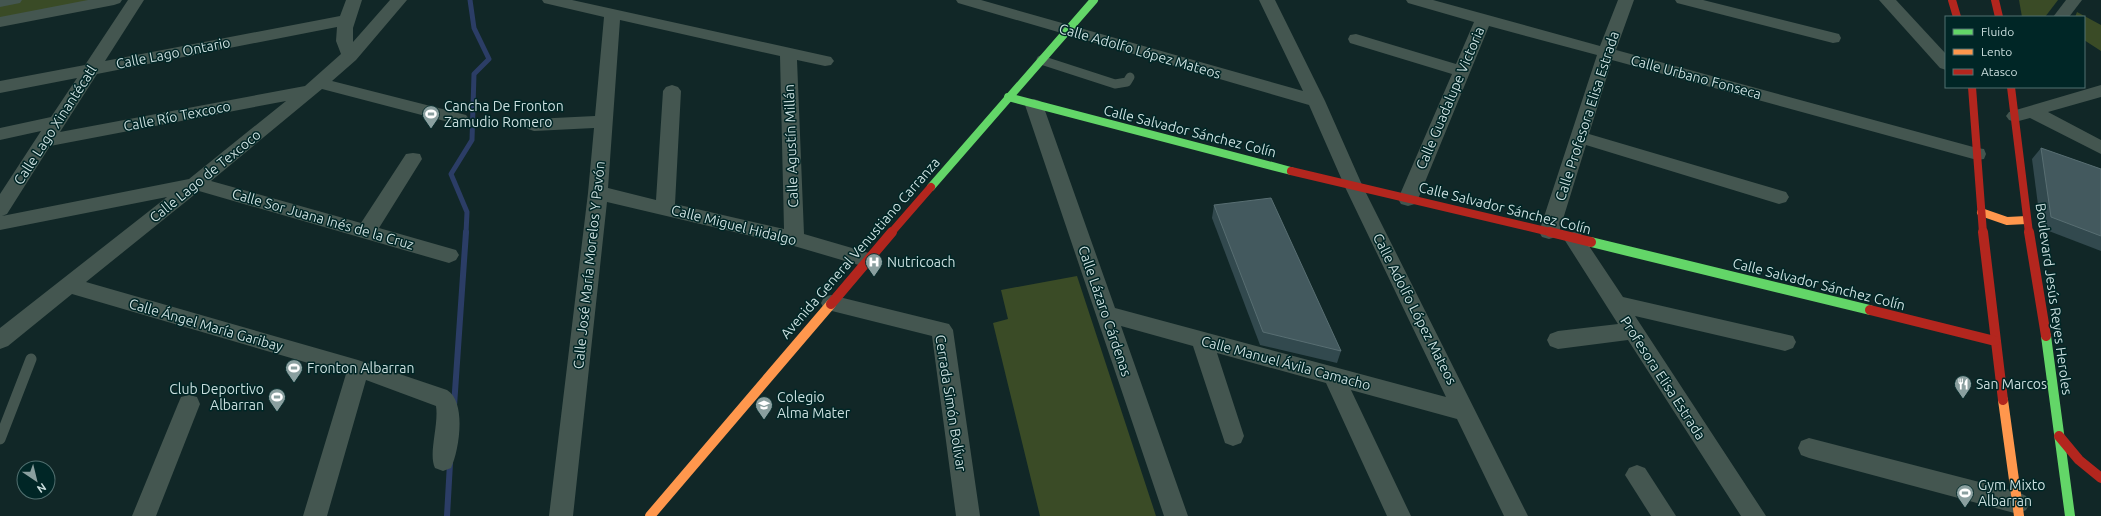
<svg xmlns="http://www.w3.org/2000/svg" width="2101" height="516" font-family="Ubuntu,sans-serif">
  <rect width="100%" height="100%" fill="#112727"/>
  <g fill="#3a4b26">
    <path d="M20,0H103L0,18V3Z"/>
    <path d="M2019,0H2058L2045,17H2022Z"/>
    <path d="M2077,12L2101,25V51L2084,40V17H2075Z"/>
    <path d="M1077,276L1156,516H1040L993,323L1008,319L1001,290Z"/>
  </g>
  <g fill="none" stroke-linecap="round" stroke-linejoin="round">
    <path stroke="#2b3d66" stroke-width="5" d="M466,233L467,212L451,174L472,140L474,74L489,59L474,28L470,0"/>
    <g stroke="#2b3d66" stroke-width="6">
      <path d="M454,406L466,232"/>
      <path d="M447,516L450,463"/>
    </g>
    <path stroke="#445650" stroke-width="9" d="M1041,60L1115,84L1127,82L1130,77"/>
    <path stroke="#445650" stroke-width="11" d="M0,439L31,359"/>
    <g fill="#445650" fill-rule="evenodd">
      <path d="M0,0H22L20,3L0,7Z"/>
      <path d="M88,0H122L120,3L114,5L0,27V17Z"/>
      <path d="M128,0H144L105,61L340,16L346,0H362L353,28V42L390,0H407L356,60L332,81L466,115L469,119L466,123L460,125L322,89L211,181L361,223L406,154L413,153L420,154L422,159L379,228L456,250L459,255L456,260L449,263L199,191L86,282L358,360L447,390C467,402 459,451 451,468L443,471L435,468C428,454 439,425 436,406L366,380L327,516H303L346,374L72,294L8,346L0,349V328L167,197L0,230V194L41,131L0,140V128L51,117L77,78L0,93V81L85,65ZM337,27L336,41L341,54L305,86L60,132L97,74ZM286,101L189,179L2,216L7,214L50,146Z"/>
      <path d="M542,0H572L831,57L834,61L831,65L825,66L797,60L804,234L876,255L879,260L876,265L869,268L794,246L607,202L573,516H549L588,193L594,128L534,131L528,129L525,125L528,121L534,119L595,116L604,17L544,3ZM620,20L780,56L784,229L675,204L681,91L678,87L672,85L666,87L663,91L656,200L608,188Z"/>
      <path d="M956,0H981L1303,91L1259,0H1275L1325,101L1363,187L1528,516H1504L1457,419L1351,390L1411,516H1387L1326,383L1217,353L1244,436L1241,443L1233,446L1225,443L1193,346L1121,326L1188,516H1164L1025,105L1028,101L1034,99L1040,101L1043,105L1115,308L1446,397L1345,187L1309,105L958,3Z"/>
      <path d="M1406,0H1433L1600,46L1618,0H1634L1616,50L1977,148L1984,149L1986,154L1984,159L1977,160L1612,60L1589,134L1786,192L1789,197L1786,202L1779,204L1586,145L1559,232L1556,237L1549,239L1542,237L1539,232L1597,55L1489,26L1418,199L1415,204L1408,206L1401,204L1398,199L1452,74L1350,43L1348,39L1350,35L1356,34L1456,64L1474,22L1408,3Z"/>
      <path d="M1675,0H1703L1839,34L1841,38L1839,42L1833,43L1677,3Z"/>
      <path d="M1879,0H1896L1946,54V70L1940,68Z"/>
      <path d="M2066,0H2082L2069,17H2053Z"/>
      <path d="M2101,85V97L2048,112L2101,140V154L2030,118L2015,122L2009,120L2006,116L2009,112Z"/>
      <path d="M1574,232L1581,234L1623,297L1793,336L1796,342L1793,348L1785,351L1635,316L1766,516H1741L1628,340L1558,349L1550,346L1547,340L1550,334L1558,331L1618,324L1564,239L1567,234Z"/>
      <path d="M831,295L949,324L953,330L980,516H956L932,336L824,309L821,303L824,297Z"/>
      <path d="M189,395L197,397L200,404L156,516H132L178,404L181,397Z"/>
      <path d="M1809,438L2018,492L2026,496L2030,503L2026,510L2018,514L1809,458L1801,455L1798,448L1801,441Z"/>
      <path d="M1637,465L1645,468L1676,516H1651L1625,475L1629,468Z"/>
    </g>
    <g stroke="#63d668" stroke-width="8">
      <path d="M1008,97L1291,171"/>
      <path d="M931,187L1094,0"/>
    </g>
    <g stroke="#63d668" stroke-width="10">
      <path d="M1591,242L1870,310"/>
      <path d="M2046,336L2070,516"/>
    </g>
    <path stroke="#ff974d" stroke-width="8" d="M1981,212L2007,221L2027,220"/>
    <g stroke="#ff974d" stroke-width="10">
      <path d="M2003,400L2019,516"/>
      <path d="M650,516L831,304"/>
    </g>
    <g stroke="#b3261e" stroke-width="8">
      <path d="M1952,0L1957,17"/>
      <path d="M1995,0L1999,17"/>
      <path d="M1972,87L1983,233"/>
      <path d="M2011,87L2029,233"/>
      <path d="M1291,171L1554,233"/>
      <path d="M891,233L931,187"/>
    </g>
    <g stroke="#b3261e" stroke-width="10">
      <path d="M1550,232L1591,242"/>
      <path d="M1983,232L2003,400"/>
      <path d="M2029,232L2046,336"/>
      <path d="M831,304L892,232"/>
      <path d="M1870,310L1995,341"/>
      <path d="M2059,436L2079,460L2101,478"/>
    </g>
  </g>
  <g fill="#32494e">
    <path d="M2041,148L2101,169V251L2041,228L2032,159Z"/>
    <path d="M1214,205L1341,351L1337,363L1260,345L1212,218Z"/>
  </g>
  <g fill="#43595e" stroke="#586e72">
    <path d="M2041,148L2101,169V236L2051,217Z"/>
    <path d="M1271,198L1341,351L1263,332L1214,205Z"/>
  </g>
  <defs>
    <g id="stadium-pin" transform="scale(0.9)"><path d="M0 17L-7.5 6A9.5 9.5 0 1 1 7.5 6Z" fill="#8a9f9f" stroke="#002626"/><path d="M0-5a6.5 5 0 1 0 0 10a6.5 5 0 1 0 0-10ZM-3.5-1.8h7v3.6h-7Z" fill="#fff"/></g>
    <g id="hospital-pin" transform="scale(0.9)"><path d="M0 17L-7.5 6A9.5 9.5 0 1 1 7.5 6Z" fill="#8a9f9f" stroke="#002626"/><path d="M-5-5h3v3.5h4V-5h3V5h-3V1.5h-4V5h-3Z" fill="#fff"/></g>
    <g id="restaurant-pin" transform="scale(0.9)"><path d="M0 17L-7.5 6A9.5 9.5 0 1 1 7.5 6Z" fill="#8a9f9f" stroke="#002626"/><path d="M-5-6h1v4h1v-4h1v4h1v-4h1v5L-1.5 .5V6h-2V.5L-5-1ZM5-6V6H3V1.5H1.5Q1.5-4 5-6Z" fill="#fff"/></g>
    <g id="school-pin" transform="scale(0.9)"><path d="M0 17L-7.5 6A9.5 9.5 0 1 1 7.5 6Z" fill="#8a9f9f" stroke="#002626"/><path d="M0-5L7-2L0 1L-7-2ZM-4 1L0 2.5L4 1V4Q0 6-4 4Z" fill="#fff"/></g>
  </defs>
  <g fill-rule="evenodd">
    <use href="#stadium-pin" x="431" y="114"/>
    <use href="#hospital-pin" x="874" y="262"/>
    <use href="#stadium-pin" x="294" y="368"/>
    <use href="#restaurant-pin" x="1963" y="384"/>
    <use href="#stadium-pin" x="277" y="397"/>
    <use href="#school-pin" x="764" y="405"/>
    <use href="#stadium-pin" x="1965" y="493"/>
  </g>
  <g text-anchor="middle" stroke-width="3" stroke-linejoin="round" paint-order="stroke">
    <g font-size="14" fill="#cbdfdf" stroke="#002626">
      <text transform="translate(1140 51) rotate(16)" y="5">Calle Adolfo López Mateos</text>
      <text transform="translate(173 53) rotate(-11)" y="5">Calle Lago Ontario</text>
      <text transform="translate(1696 77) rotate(15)" y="5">Calle Urbano Fonseca</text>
      <text transform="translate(1450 98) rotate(-67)" y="5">Calle Guadalupe Victoria</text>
      <text transform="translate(177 116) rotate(-11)" y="5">Calle Río Texcoco</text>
      <text transform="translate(1587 116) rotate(-72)" y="5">Calle Profesora Elisa Estrada</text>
      <text transform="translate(55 125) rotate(-57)" y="5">Calle Lago Xinantécatl</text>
      <text transform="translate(1190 131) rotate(14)" y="5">Calle Salvador Sánchez Colín</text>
      <text transform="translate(791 146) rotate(-92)" y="5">Calle Agustín Millán</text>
      <text transform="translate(205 176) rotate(-39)" y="5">Calle Lago de Texcoco</text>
      <text transform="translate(1505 208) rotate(14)" y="5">Calle Salvador Sánchez Colín</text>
      <text transform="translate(323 219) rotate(16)" y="5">Calle Sor Juana Inés de la Cruz</text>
      <text transform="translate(734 225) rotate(14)" y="5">Calle Miguel Hidalgo</text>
      <text transform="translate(860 248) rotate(-49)" y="5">Avenida General Venustiano Carranza</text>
      <text transform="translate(589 265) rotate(-84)" y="5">Calle José María Morelos Y Pavón</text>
      <text transform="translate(1819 284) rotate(14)" y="5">Calle Salvador Sánchez Colín</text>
      <text transform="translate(2054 299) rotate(82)" y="5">Boulevard Jesús Reyes Heroles</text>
      <text transform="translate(1415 309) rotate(63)" y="5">Calle Adolfo López Mateos</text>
      <text transform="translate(1105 311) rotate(71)" y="5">Calle Lázaro Cárdenas</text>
      <text transform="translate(206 325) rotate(16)" y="5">Calle Ángel María Garibay</text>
      <text transform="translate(1286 363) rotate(15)" y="5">Calle Manuel Ávila Camacho</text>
      <text transform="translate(1663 378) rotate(57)" y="5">Profesora Elisa Estrada</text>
      <text transform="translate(951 403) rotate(81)" y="5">Cerrada Simón Bolívar</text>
    </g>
    <g font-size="14" fill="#cbdfdf" stroke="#002626" text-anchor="start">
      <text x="444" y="111">Cancha De Fronton<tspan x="444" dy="16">Zamudio Romero</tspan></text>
      <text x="887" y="267">Nutricoach</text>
      <text x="307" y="373">Fronton Albarran</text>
      <text x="1976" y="389">San Marcos</text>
      <text x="264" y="394" text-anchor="end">Club Deportivo<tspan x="264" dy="16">Albarran</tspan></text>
      <text x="777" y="402">Colegio<tspan x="777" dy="16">Alma Mater</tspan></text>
      <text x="1978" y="490">Gym Mixto<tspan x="1978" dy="16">Albarran</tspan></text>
    </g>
  </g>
  <rect x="1945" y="16" width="140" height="72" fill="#002626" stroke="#517070"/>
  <rect x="1953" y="29" width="20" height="6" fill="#63d668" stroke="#517070"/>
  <text x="1981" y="36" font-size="12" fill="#cbdfdf">Fluido</text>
  <rect x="1953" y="49" width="20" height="6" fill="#ff974d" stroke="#517070"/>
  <text x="1981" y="56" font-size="12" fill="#cbdfdf">Lento</text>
  <rect x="1953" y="69" width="20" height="6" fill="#b3261e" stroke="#517070"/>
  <text x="1981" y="76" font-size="12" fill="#cbdfdf">Atasco</text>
  <g transform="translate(36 480) rotate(145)"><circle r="19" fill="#002626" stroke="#517070"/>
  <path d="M0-3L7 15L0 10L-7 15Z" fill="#8a9f9f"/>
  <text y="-6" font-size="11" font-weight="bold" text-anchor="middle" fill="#cbdfdf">N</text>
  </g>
</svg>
